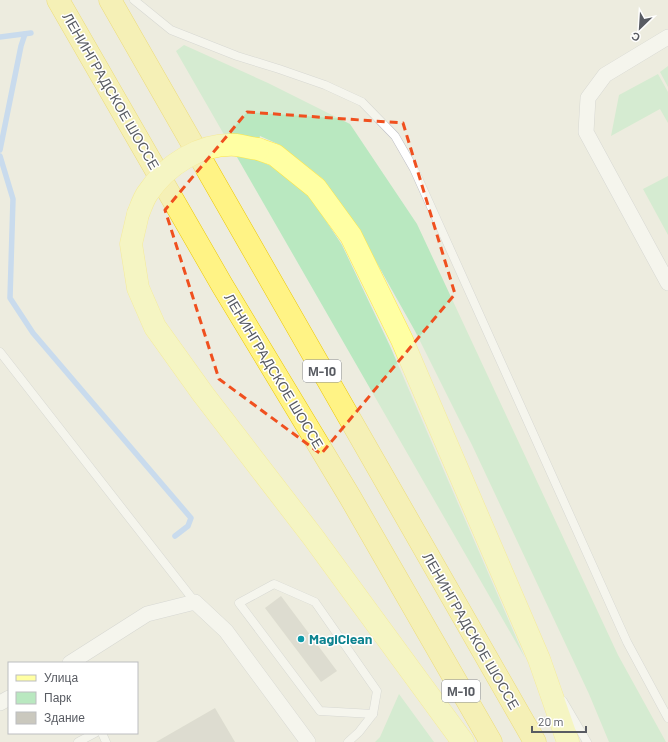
<svg xmlns="http://www.w3.org/2000/svg" width="668" height="742" font-family="Barlow,sans-serif">
  <rect width="100%" height="100%" fill="#edecdf"/>
  <g fill="#b9e8c0">
    <path d="M184,45L268,83L350,124L417,224L618,655L666,742H609L589,694L472,445L415,331L356,226L323,179L280,145L260,136L254,158L271,166L309,195L342,245L390,346L525,658L176,51Z"/>
    <path d="M668,66V87L660,72Z"/>
    <path d="M658,74L668,92V123L660,109L611,136L619,95Z"/>
    <path d="M668,176V235L643,189Z"/>
    <path d="M399,694L434,742H375L380,737Z"/>
  </g>
  <g fill="none" stroke-linecap="round" stroke-linejoin="round">
    <g stroke="#9ec5ff" stroke-width="5.5">
      <path d="M0,37L31,33"/>
      <path d="M0,150L21,46L25,34"/>
      <path d="M0,156L13,199L10,298L33,333L191,518L188,526L175,536"/>
    </g>
  </g>
  <g fill="#cac8be">
    <path d="M281,596L337,671L321,682L265,608Z"/>
    <path d="M215,708L235,742H156Z"/>
  </g>
  <g fill="none" stroke-linecap="round" stroke-linejoin="round">
    <g stroke="#bdbec5" stroke-width="9">
      <g id="lane">
        <path d="M134,0L171,30L237,56L279,69L325,85L362,102L395,136L414,169L627,642L668,718"/>
        <path d="M0,352L195,602"/>
        <path d="M274,584L315,602L377,691L373,714L320,711L239,603Z"/>
        <path d="M563,701L587,742"/>
        <path d="M102,733L106,742"/>
        <path d="M78,742L95,733"/>
        <path d="M348,742L359,732L373,714"/>
      </g>
    </g>
    <g stroke="#bdbec5" stroke-width="16">
      <g id="street">
        <path d="M668,37L605,75L588,98L586,132L668,283"/>
        <path d="M70,663L147,614L195,602L226,631L308,742"/>
        <path d="M0,703L9,698"/>
      </g>
    </g>
    <g stroke="#fee748" stroke-width="23">
      <g id="primary">
        <path d="M258,149L275,155L316,188L351,236L402,340L539,659L568,742"/>
        <path d="M138,214L131,244L138,288L155,327L203,394L313,537L463,742"/>
      </g>
    </g>
    <g stroke="#edc800" stroke-width="23">
      <g id="highway">
        <path d="M58,0L222,285L350,497L491,742"/>
        <path d="M110,0L535,742"/>
      </g>
    </g>
    <use href="#lane" stroke="#fff" stroke-width="8"/>
    <use href="#street" stroke="#fff" stroke-width="15"/>
    <use href="#primary" stroke="#ffffa3" stroke-width="22"/>
    <use href="#highway" stroke="#fff385" stroke-width="22"/>
    <g stroke="#fee748" stroke-width="23" stroke-linecap="butt">
      <path id="primary-bridge" d="M138,214C141,207 143,200 147,194C166,165 200,143 236,145C243,146 250,148 258,149"/>
    </g>
    <use href="#primary-bridge" stroke="#ffffa3" stroke-width="22"/>
  </g>
  <path d="M0 0H668V742H0ZM247,112L403,123L455,294L321,454L219,379L165,210Z" fill="#edecdf" fill-opacity=".55" fill-rule="evenodd"/>
  <path fill="none" stroke="#f0501f" stroke-width="3" stroke-dasharray="8 5" stroke-linejoin="round" d="M247,112L403,123L455,294L321,454L219,379L165,210Z"/>
  <circle fill="#0f9aa8" stroke="#fff" stroke-width="1.5" cx="301" cy="639" r="4"/>
  <g text-anchor="middle" stroke-width="3" stroke-linejoin="round" paint-order="stroke">
    <g fill="#fff" stroke="#8a8c91" stroke-width="1">
      <rect x="303" y="360" width="38" height="22" rx="3"/>
      <rect x="442" y="680" width="38" height="22" rx="3"/>
    </g>
    <g font-size="13" font-weight="bold" fill="#585b62">
      <text x="322" y="376">М-10</text>
      <text x="461" y="696">М-10</text>
    </g>
    <g font-size="14" fill="#585b62" stroke="#fff">
      <text transform="translate(111 91) rotate(60)" y="5">ЛЕНИНГРАДСКОЕ ШОССЕ</text>
      <text transform="translate(274 371) rotate(59)" y="5">ЛЕНИНГРАДСКОЕ ШОССЕ</text>
      <text transform="translate(471 631) rotate(60)" y="5">ЛЕНИНГРАДСКОЕ ШОССЕ</text>
    </g>
    <g font-size="14" font-weight="bold" fill="#0d838f" stroke="#fff" text-anchor="start">
      <text x="309" y="644">MagiClean</text>
    </g>
  </g>
  <rect x="8" y="662" width="130" height="72" fill="#ffffff" stroke="#bcbdc0"/>
  <rect x="16" y="675" width="20" height="6" fill="#ffffa3" stroke="#bcbdc0"/>
  <text x="44" y="682" font-size="12" fill="#585b62">Улица</text>
  <rect x="16" y="692" width="20" height="12" fill="#b9e8c0" stroke="#bcbdc0"/>
  <text x="44" y="702" font-size="12" fill="#585b62">Парк</text>
  <rect x="16" y="712" width="20" height="12" fill="#cac8be" stroke="#bcbdc0"/>
  <text x="44" y="722" font-size="12" fill="#585b62">Здание</text>
  <g transform="translate(640 28) rotate(205)" stroke="#ffffff" stroke-width="3" paint-order="stroke">
  <path d="M0-3L7 15L0 10L-7 15Z" fill="#585b62"/>
  <text y="-6" font-size="11" font-weight="bold" text-anchor="middle" fill="#585b62">С</text>
  </g>
  <path d="M532 726v6h54v-6" fill="none" stroke="#585b62" stroke-width="2"/>
  <text x="538" y="726" font-size="12" fill="#585b62" stroke="#ffffff" stroke-width="3" paint-order="stroke">20 m</text>
</svg>
